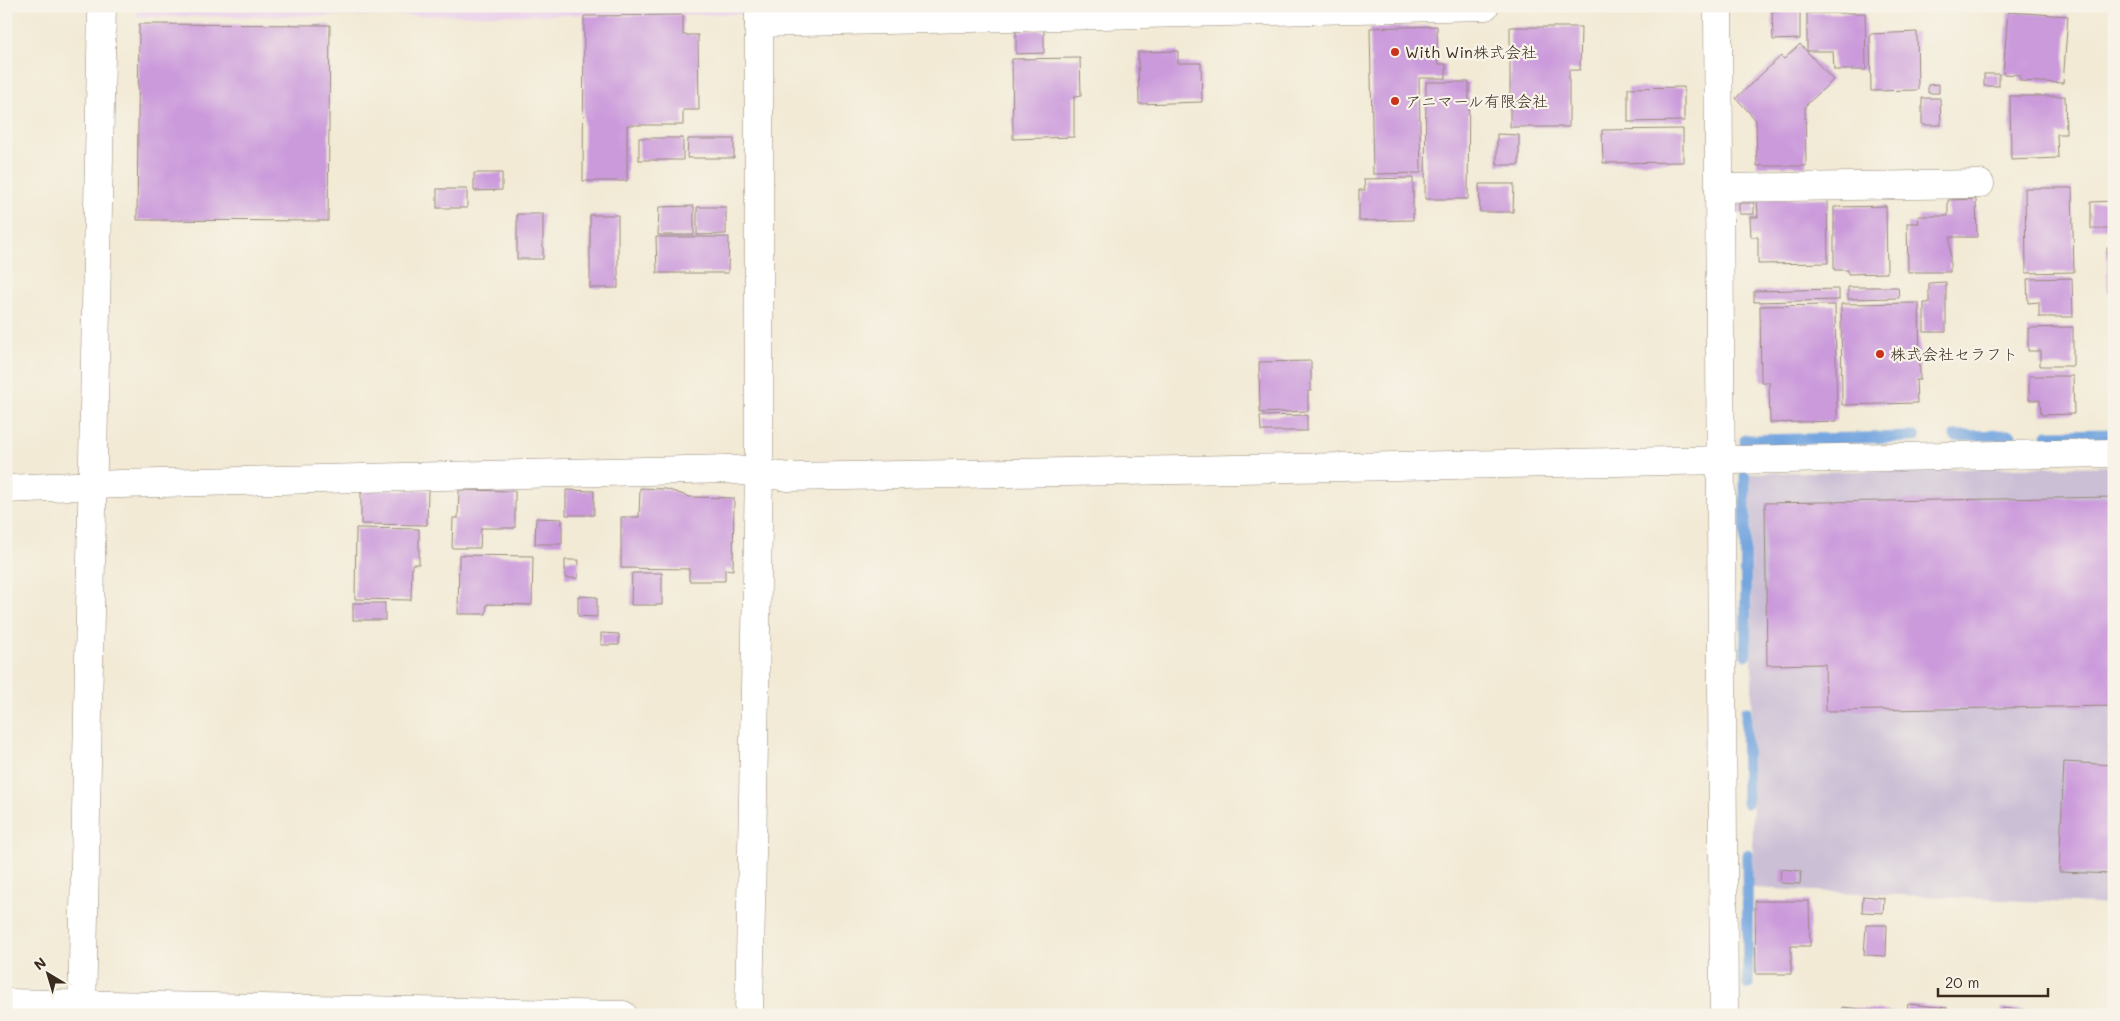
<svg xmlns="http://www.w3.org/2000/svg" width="2120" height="1021" font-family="Mali,'Klee One',sans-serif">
  <rect width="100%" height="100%" fill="#f7f3e8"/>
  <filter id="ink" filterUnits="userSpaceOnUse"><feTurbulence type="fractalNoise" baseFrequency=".02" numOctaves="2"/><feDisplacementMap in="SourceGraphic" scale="10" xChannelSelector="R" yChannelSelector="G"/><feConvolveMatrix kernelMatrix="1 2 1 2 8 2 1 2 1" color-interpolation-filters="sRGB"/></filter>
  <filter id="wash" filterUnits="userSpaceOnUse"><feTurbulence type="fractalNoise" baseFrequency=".0096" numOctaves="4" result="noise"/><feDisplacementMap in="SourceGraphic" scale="20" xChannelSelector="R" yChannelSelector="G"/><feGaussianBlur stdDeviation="1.12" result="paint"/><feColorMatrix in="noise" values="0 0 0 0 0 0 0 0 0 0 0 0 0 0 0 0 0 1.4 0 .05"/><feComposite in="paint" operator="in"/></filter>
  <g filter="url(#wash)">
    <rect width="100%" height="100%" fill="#f2ead5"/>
    <path fill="#ebd1eb" d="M137,6H743V14L137,17Z"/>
    <path fill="#cbbfd5" d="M2114,466V905L1753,888L1751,473Z"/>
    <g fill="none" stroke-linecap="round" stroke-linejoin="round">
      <g stroke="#74a6df" stroke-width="11">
        <path d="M2047,435L2114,434"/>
        <path d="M1955,436L2011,435"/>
        <path d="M1745,443V440L1915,437"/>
        <path d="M1745,476L1746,655"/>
        <path d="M1746,711L1747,803"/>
        <path d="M1747,855L1748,984"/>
      </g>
    </g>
    <g id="blocks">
      <g fill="#cb9adb">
        <path d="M1800,10V39L1773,40L1772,11Z"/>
        <path d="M2008,12L2068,16L2063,83L2020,81V75L2003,74Z"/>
        <path d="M1807,13H1865L1866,70H1834L1833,51H1807Z"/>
        <path d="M683,15V35H698L699,110H683V125H627V181H583L584,16Z"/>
        <path d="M139,24L330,25L328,221L137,220Z"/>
        <path d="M1437,26L1438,64H1446V78H1419L1421,173L1373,174L1370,28Z"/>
        <path d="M1510,27H1581L1580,70H1569V127H1510Z"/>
        <path d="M1044,30V53L1016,54V31Z"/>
        <path d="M1917,32L1918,90L1871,91L1870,34Z"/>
        <path d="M1800,44L1833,80L1805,106L1806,166H1757L1756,120L1736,98L1781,56L1784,59Z"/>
        <path d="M1178,51V63H1201L1202,102L1139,104L1138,52Z"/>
        <path d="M1080,58L1081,96L1074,97V137L1013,139L1012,59Z"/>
        <rect x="1984" y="74" width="15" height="12"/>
        <path d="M1426,82H1469L1468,199H1425Z"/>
        <path d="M1939,84V93H1928V85Z"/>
        <path d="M1684,87V121L1628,122V88Z"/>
        <path d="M2010,96H2065L2066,134H2057L2058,158L2011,160Z"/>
        <path d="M1922,98H1940L1941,125H1922Z"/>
        <path d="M1683,129V162L1603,163L1602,130Z"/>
        <path d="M1497,134L1519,135V165H1497Z"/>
        <rect x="639" y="138" width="44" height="22"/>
        <path d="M688,139H734V158H687Z"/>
        <path d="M474,173H502V190L474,191Z"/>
        <path d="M1413,178V220L1359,221V190H1365L1364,179Z"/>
        <path d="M1479,184H1514L1513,212H1480Z"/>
        <path d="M2025,188H2072L2074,272L2026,273Z"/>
        <rect x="437" y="189" width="30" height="19"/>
        <path d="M1827,198L1828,263L1758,264V237H1751L1750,217H1758L1757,199Z"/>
        <path d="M1976,199L1977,237H1950V272H1908L1907,223H1919L1918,216H1948V200Z"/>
        <path d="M2114,201V229H2091V202Z"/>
        <rect x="1739" y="203" width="15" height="11"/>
        <path d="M694,206V235H658L659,207Z"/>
        <path d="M1886,206L1887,273L1848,274V270H1834V207Z"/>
        <path d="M697,207H726V234L697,235Z"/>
        <rect x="517" y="214" width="26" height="45"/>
        <rect x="590" y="215" width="28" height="73"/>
        <path d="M656,237H729L728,273H657Z"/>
        <path d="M2107,248H2114V292H2108Z"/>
        <path d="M2072,278L2073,317H2039V302L2028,303L2027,279Z"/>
        <path d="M1946,282V332H1924V303H1929V283Z"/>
        <path d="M1848,287H1898L1899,298L1848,299Z"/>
        <path d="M1839,289V300L1754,302V291Z"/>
        <path d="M1919,303L1920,380H1916L1917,403L1842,405L1841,304Z"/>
        <path d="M1835,305L1837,421L1770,423L1769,382H1761L1760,306Z"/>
        <path d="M2073,327V366H2040V351H2028V328Z"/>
        <path d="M1311,361V391H1308V411L1260,413L1259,362Z"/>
        <path d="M2029,376H2073L2074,414L2041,415L2040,400H2029Z"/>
        <path d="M1307,415V431H1261L1260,416Z"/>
        <path d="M640,488L666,489L690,497L734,498L733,570L725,569V581H689V569L621,568V517H639Z"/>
        <path d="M361,490H428L427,525L361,524Z"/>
        <path d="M459,490L515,491V528H481L480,548H452L453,518H458Z"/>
        <path d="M566,490L594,491V515H566Z"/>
        <path d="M2114,497V706L1826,711L1825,664L1767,665L1765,503Z"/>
        <path d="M536,518L562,519V544H535Z"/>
        <path d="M356,528L419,529V564H412L411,600L355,599Z"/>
        <path d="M459,555L533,556L532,605L487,604L486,614H458Z"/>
        <path d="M565,560H579L578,578H565Z"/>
        <path d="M632,573H662V605H631Z"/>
        <path d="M578,596L597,597V617L578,616Z"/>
        <rect x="353" y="603" width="32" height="17"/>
        <path d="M601,633L619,634V645H601Z"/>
        <path d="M2064,762L2114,765V874L2059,872Z"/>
        <path d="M1781,869L1801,871L1800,884L1780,883Z"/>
        <path d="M1863,896L1884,898L1883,913L1862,912Z"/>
        <path d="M1755,901H1809L1810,946H1791V974H1756Z"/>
        <path d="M1866,925H1887L1886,956L1864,955Z"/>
        <path d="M1908,1004L1947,1008L1946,1015H1906Z"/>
        <path d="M1842,1007L1899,1013V1015H1841Z"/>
        <path d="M2002,1008L2040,1012V1015H2001Z"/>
      </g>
    </g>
  </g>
  <g filter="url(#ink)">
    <use href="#blocks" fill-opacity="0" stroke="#968a7a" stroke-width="1"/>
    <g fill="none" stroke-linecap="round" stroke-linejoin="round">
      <g stroke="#968a7a" stroke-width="29">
        <g id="minor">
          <path d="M759,23L1485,6"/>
          <path d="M1719,188L1980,184"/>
          <path d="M6,489L120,484L728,469L789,477L2114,453"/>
          <path d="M6,1003L623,1015"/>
        </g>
      </g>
      <g stroke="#968a7a" stroke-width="29">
        <g id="tertiary">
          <path d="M1718,6L1724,1015"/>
          <path d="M82,1015L102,6"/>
          <path d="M749,1015L759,472V6"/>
        </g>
      </g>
      <use href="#minor" stroke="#fff" stroke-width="28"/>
      <use href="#tertiary" stroke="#fff" stroke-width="28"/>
    </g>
  </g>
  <g fill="#c8321e" stroke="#f7f3e8" stroke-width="2">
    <circle cx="1395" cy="52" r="5"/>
    <circle cx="1395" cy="101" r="5"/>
    <circle cx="1880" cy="354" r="5"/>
  </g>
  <g text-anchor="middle" stroke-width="4.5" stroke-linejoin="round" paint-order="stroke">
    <g font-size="16" fill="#3b2a1e" stroke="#f7f3e8" text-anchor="start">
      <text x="1405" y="58">With Win株式会社</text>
      <text x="1405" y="107">アニマール有限会社</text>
      <text x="1890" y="360">株式会社セラフト</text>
    </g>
  </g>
  <rect width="2120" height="1021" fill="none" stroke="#f7f3e8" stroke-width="25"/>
  <g transform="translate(48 974) rotate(322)" stroke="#f7f3e8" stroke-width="4" paint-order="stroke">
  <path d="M0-4L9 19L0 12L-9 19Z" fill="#3b2a1e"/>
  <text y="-8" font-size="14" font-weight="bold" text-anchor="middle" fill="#3b2a1e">N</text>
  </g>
  <path d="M1938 988v8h110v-8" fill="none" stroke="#3b2a1e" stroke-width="2.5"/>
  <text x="1945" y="988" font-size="15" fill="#3b2a1e" stroke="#f7f3e8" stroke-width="4" paint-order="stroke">20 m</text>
</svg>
